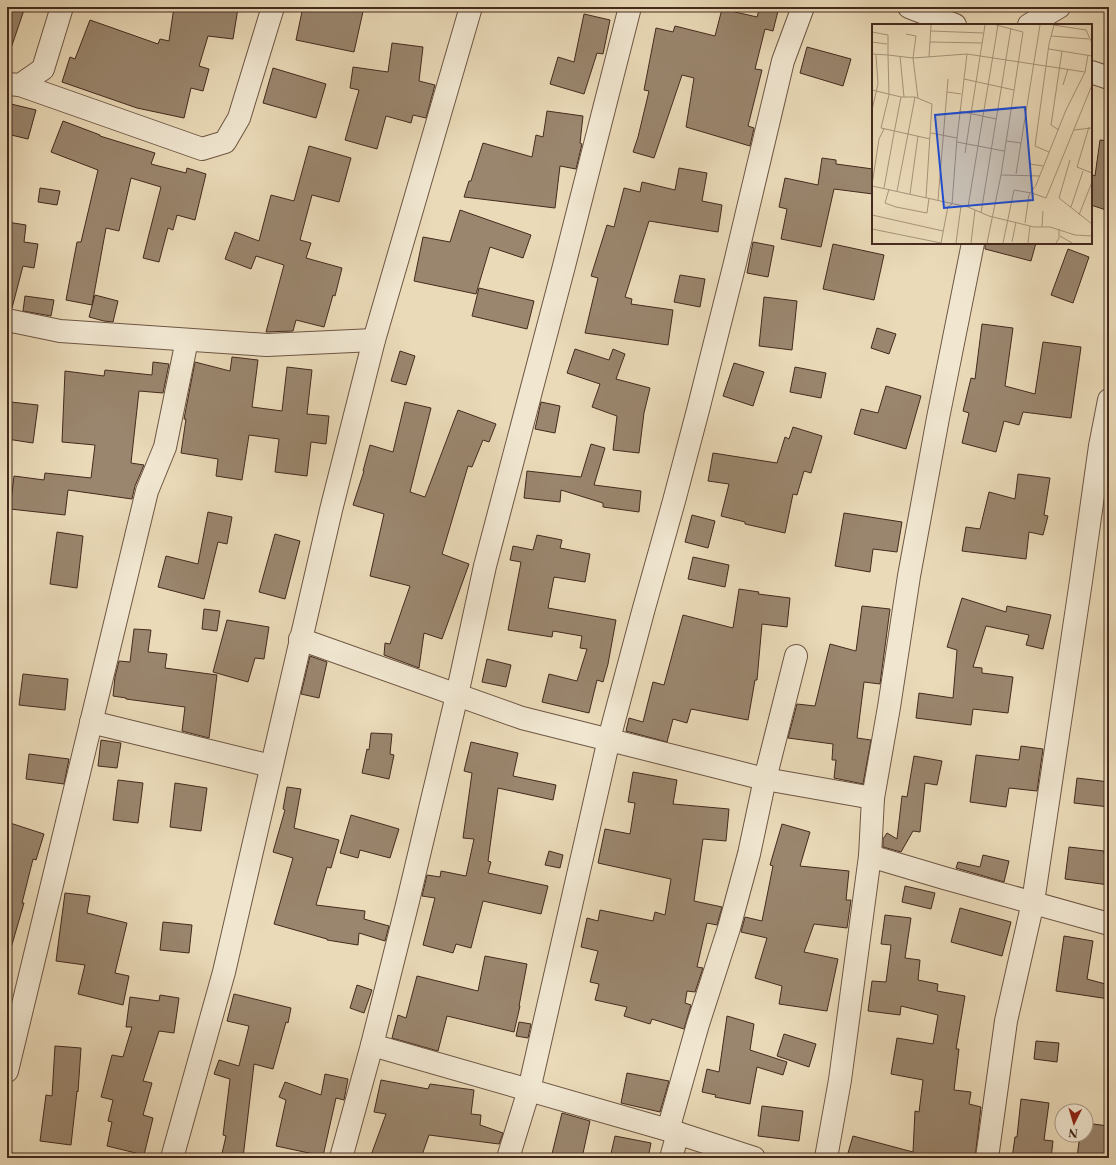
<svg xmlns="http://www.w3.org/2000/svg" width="1116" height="1165" font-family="'Libre Caslon Text',serif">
  <rect width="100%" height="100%" fill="#eadab8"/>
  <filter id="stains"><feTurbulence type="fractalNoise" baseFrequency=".005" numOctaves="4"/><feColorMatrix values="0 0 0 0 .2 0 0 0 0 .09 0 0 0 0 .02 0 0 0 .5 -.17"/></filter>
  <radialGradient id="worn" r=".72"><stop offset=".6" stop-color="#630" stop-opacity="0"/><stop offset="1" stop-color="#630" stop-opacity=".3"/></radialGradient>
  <g fill="#9a866e" stroke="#442a1e">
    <path d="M7,7H25L9,54L7,53Z"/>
    <path d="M174,7H230L238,8L233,39L208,36L199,66L209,69L203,91L191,88L184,118L137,108L62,82L70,57L75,59L90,20L158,44L160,39L169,41Z"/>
    <path d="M303,7H364L354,52L296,40Z"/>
    <path d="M760,7L778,11L773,31L765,29L755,69L762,70L748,126L754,128L750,146L686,127L694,78L682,75L654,158L633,152L638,137L649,91L644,90L656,28L673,32L675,26L715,36L722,9L757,17Z"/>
    <path d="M584,14L610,20L603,54L597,53L584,94L550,84L558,57L574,62Z"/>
    <path d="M392,43L423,47L419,81L435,85L426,118L413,115L411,123L386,116L377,149L345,140L359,90L350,88L353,67L388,72Z"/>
    <path d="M807,47L851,59L843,86L800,73Z"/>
    <path d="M273,68L326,84L316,118L263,103Z"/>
    <path d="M7,103L36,110L28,139L7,134Z"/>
    <path d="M547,111L583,116L580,143L582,144L576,169L560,166L555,208L464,197L469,181H471L483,143L532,157L536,135L543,137Z"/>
    <path d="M63,121L100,135V136L155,153L151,164L186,173L187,168L206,174L195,220L177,215L173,230L168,228L159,262L143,258L161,187L131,178L119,231L106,228L92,305L66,300L77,242H81L98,170L51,152Z"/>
    <path d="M1100,140L1109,141V211L1091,205V174L1095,176Z"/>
    <path d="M309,146L351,158L339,202L312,195L300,240L311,243L306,258L342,268L335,296L333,295L324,327L296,320L293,331L266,332L284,265L256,256L251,269L225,259L235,232L259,241L271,195L294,201Z"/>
    <path d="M822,158L836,160V164L873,169V194L834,189L821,247L781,239L787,209L779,207L785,178L818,185Z"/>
    <path d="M679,168L707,173L702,201L722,205L718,232L649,221L625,297L632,299L631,304L673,310L668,345L585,333L598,278L591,276L607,225L614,227L624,188L640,192L642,182L675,190Z"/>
    <path d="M40,188L60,191L57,205L38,202Z"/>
    <path d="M460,210L531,235L523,258L490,247L476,294L414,281L423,237L450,242Z"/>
    <path d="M7,222L26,225L24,242L38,244L34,268L23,266L12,308H7Z"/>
    <path d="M753,242L774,246L768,277L747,273Z"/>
    <path d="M985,243H1036L1031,261L985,249Z"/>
    <path d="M833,244L884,255L874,300L823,289Z"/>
    <path d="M1068,249L1089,257L1073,303L1051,295Z"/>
    <path d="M680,275L705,279L700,307L674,302Z"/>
    <path d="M479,288L534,301L527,329L472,316Z"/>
    <path d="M95,295L118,301L113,322L104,321L89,317Z"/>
    <path d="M25,296L54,300L51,316L23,311Z"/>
    <path d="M764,297L797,301L792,350L759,346Z"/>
    <path d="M982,324L1013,328L1005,386L1035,394L1043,342L1081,347L1071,418L1023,412L1019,425L1004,421L996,452L962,443L969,413L963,411L971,378L975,379Z"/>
    <path d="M877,328L896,334L889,354L871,348Z"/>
    <path d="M575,349L609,360L613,349L625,354L616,379L650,388L644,413L639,453L613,450L617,416L592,407L600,384L567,373Z"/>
    <path d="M400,351L415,356L406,385L391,381Z"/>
    <path d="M232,357L258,360L252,407L282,411L287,367L312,370L307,414L329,416L326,444L311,442L307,476L275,472L279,439L249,435L242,480L216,476L218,459L181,453L186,419H184L195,362L230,371Z"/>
    <path d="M153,362L169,364L163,393L139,391L131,463L144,465L135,486L132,499L68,490L65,515L10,509L14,476L44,480L45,473L91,478L95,445L62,442L65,371L104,376L105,370L152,375Z"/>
    <path d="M734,363L764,372L753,406L723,396Z"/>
    <path d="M795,367L826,373L821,398L790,392Z"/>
    <path d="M886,386L921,396L906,449L854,434L861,409L878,413Z"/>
    <path d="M11,402L38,405L33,443L7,439Z"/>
    <path d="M405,402L431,408L410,492L425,497L458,410L496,424L489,442L483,440L472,467L468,466L442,554L469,564L442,639L424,633L419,668L384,655L385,643L390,644L410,586L370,576L384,514L353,505L364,471H363L370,445L393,452Z"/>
    <path d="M541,402L560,406L555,433L535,429Z"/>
    <path d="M793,427L822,436L811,473L804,471L797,495L793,494L785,533L745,524V522L721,516L729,484L708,481L713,453L777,463L785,437L789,439Z"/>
    <path d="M591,444L605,448L594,485L641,491L639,512L603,507V503L561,490L560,502L524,498L527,471L581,477Z"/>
    <path d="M1018,474L1050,478L1044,515L1048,516L1043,535L1029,532L1026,559L962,551L966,527L980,529L989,492L1015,499Z"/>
    <path d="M208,512L232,517L227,544L218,542L204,599L158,587L166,556L198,564Z"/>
    <path d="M844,513L902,522L897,552L873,549L870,572L835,566Z"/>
    <path d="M692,515L715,521L708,548L685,542Z"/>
    <path d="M57,532L83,536L77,588L50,584Z"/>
    <path d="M275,534L300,541L285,599L259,592Z"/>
    <path d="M537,535L562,540L560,548L590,554L585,582L554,577L548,608L616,620L608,664L603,682L597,680L589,713L542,702L549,674L577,681L587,649L580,648L582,636L553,631L552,637L508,630L521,562L510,560L513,546L533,550Z"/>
    <path d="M693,557L729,565L725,587L688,579Z"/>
    <path d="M739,589L759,592L758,594L790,598L787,627L762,624L757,680H755L748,720L691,709L687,723L673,719L667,742L626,731L629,718L643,722L653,682L664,685L683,615L733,628Z"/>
    <path d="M962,598L1006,612L1007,606L1051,615L1043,649L1026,645L1029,635L986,626L973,667L982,668V673L1013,677L1008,713L973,709L971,725L916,718L919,693L953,698L957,650L947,647Z"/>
    <path d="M862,606L890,609L880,684L864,682L857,738L871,740L863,784L834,778L836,760H832L833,744L788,738L797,704L815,706L830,644L856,651Z"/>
    <path d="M204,609L220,611L217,631L202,629Z"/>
    <path d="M227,620L269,627L264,659L255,658L248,682L213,672Z"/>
    <path d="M134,629L151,630L148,652L167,654L165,668L217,675L209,738L182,731L185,707L126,699V698L113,696L115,677L119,661L130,662Z"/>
    <path d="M310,656L327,662L319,698L301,694Z"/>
    <path d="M487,659L511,665L506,687L482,682Z"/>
    <path d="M23,674L68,679L65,710L19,705Z"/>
    <path d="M371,733L392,734L390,754L394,755L389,779L362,773L367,749L369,750Z"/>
    <path d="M101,740L121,743L117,768L98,766Z"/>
    <path d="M471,742L518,753L513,776L556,785L553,800L498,788L488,861L491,862L488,873L548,886L541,914L483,901L471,948L456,944L453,953L423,945L435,898L422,896L427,875L440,877L441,871L466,876L474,839L463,838L472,773L464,771Z"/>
    <path d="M1021,746L1043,749L1037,791L1009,788L1006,807L970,802L976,755L1019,760Z"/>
    <path d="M29,754L69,759L64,784L26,779Z"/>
    <path d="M914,756L942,761L937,785L925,783L920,832L913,831L901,852L883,847V839L887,833L897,839L902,796L907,797Z"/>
    <path d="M633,772L677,780L673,804L729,809L726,841L703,839L694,901L722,907L717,925L707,923L697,967L703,968L695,992L687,991L685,1003L691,1005L684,1029L652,1019L650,1024L624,1016L627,1007L595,1000L599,984L590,982L598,951L581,947L587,918L598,921L600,910L653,921L655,912L665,915L671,879L598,863L605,829L630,834L635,803L628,802Z"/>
    <path d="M1077,778L1109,782V807L1074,803Z"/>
    <path d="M118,780L143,783L138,823L113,820Z"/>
    <path d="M175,783L207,788L201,831L170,827Z"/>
    <path d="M287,787L301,789L294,828L339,840L331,868L327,867L316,905L365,911L364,919L389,926L385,941L359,933L358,945L327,940V939L274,924L293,858L273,852L285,810L283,809Z"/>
    <path d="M351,815L399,829L390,858L360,850L358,858L340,853Z"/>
    <path d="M7,822L44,834L36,860L33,859L22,903H24L11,948L7,947Z"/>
    <path d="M782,824L810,832L800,866L849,871L846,900H851L847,928L814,924L804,952L838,959L827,1011L779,1004L782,986L755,978L767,938L741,932L745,917L762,921L773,866L770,865Z"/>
    <path d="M1069,847L1104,851V854L1109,855V885L1065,879Z"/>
    <path d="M549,851L563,855L560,868L545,865Z"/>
    <path d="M983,855L1009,861L1004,882L956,868L958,862L980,867Z"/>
    <path d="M905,886L935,893L931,909L902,902Z"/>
    <path d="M65,893L90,896L87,913L127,923L115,973L129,976L123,1005L78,994L85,965L56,961Z"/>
    <path d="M960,908L1011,922L1002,956L951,942Z"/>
    <path d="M885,915L911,918L905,958L920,960L918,980L938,984L937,991L965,996L956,1049H959L954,1090L971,1092L969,1104L981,1107L975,1158H869L848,1153L853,1136L913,1152L915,1111L919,1112L923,1080L891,1074L897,1038L933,1044L938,1015L901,1006L900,1015L868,1011L872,981L886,982L891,945L881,944Z"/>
    <path d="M163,922L192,925L189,953L160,950Z"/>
    <path d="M1064,936L1093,941L1087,979L1109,985V999L1056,991Z"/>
    <path d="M485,956L527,964L519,1006H520L514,1032L447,1016L438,1051L392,1038L398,1015L406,1018L417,976L478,991Z"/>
    <path d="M357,985L372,990L364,1013L350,1008Z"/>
    <path d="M234,994L291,1008L288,1023L286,1022L273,1069L254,1064L243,1158H221L226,1136L223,1135L230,1079L214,1074L219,1060L239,1066L249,1026L227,1021Z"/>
    <path d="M160,995L179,998L174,1033L159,1031L143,1081L152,1083L143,1115L153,1118L144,1155L107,1146L112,1122L108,1121L113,1100L101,1097L112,1055L123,1057L132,1027H126L130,997L159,1001Z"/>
    <path d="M727,1016L754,1024L750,1050L787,1062L783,1075L757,1067L750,1104L715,1097L716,1095L702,1092L707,1069L719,1072Z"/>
    <path d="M519,1022L531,1024L528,1038L516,1036Z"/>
    <path d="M784,1034L816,1044L809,1067L777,1056Z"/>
    <path d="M1036,1041L1059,1043L1057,1062L1034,1059Z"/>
    <path d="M55,1046L81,1048L78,1092L77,1091L71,1145L40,1141L46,1095L52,1096Z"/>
    <path d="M627,1073L669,1081L660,1112L621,1103Z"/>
    <path d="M325,1074L348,1079L344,1100L336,1098L323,1156L276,1146L286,1100L279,1097L285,1082L321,1095Z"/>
    <path d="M381,1080L428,1089L430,1084L474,1090L471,1114L481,1115L480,1125L503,1133L499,1144L429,1135L421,1158H370L386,1114L374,1112Z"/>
    <path d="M1021,1099L1049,1103L1044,1140L1053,1141L1051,1158H1012L1015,1137H1017Z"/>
    <path d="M762,1106L803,1111L799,1141L758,1136Z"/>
    <path d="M562,1113L590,1121L582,1158H551Z"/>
    <path d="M1086,1123L1108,1126L1104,1158L1077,1157L1080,1135H1086Z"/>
    <path d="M615,1136L651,1143L648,1158H610Z"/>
  </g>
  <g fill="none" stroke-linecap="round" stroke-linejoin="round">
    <g stroke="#6e5644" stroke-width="24">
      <g id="minor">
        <path d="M909,7L955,25"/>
        <path d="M1029,25L1059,7"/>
        <path d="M1091,72L1109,78"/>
        <path d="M8,84L20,85L43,69L62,7"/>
        <path d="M20,85L202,149L225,142L239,118L273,7"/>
        <path d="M973,243L938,418L909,576L889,707L873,798L870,856L944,878L1109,924"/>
        <path d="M7,320L60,331L267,345L374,340"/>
        <path d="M300,639L522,718L765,779L873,798"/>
        <path d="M91,722L271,766"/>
        <path d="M372,1045L668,1130L754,1158"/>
        <path d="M7,1071L147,491L165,447L187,340"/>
        <path d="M668,1130L698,1024L729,928L749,854L765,779L796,656"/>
        <path d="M172,1158L224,972L331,510L374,340L471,7"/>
        <path d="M341,1158L372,1045L408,901L457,695L485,566L564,266L630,7"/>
        <path d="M508,1158L529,1090L609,739L644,608L674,501L698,410L734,267L783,61L803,7"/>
        <path d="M671,1158L678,1133"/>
        <path d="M826,1158L840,1080L870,856"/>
        <path d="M987,1158L1006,1021L1033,902L1081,581L1100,446L1109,400"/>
      </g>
    </g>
    <use href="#minor" stroke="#f1e7d1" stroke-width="22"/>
  </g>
  <g transform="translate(872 24)">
    <rect width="220" height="220" fill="#eadab8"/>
    <path fill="none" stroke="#a8947a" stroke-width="1" d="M181,1L214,6L220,19M59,7L111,9M0,8L16,11V31L0,30M34,10L44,12L41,34L46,74M179,12L217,15M0,18L15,20M58,18L110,19M177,25L220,32M28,32L32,73H43L60,80L54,174M57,33L59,1M92,55L142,66M191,61L196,45M0,66L29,73M75,68L89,70M43,73L36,110L58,115M0,86L6,60L4,31M87,87L124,95M99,90L113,1M217,103L205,143L220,149M187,106L179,101L190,27M202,106L220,104M59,109L85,114L80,180L76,183M85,114L95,30M134,117L149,119M85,118L132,127M177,128L163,122L177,20L182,1M93,129L99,90M198,136L187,174L220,200M158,140L171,142M144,150L168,1M129,151L168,152M0,161L7,115L12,105M0,162L96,183L117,192L162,203H178L203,211L220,212M12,164L22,109L29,73H32M17,165L13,179L24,183L55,189L57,174M25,167L36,110L9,104L17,71L16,31L41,34L95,30L213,48M160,169L174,174L220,61M38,170L46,112M66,176L76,55M96,183L126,1M199,183L211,147M109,189L139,4M0,191L71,207M207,191L220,158M153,199L157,171L164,161L194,86L213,48L216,31M170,203L171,187M0,205L69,219M188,212L200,219M140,218L144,198M69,219L76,182M84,219L89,182M99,219L103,186M115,219L129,151L151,8L124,1M131,219L142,166L159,169M156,219L158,202M184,219L187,214V205"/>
    <path fill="#1d4ed8" fill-opacity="0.15" stroke="#1d4ed8" stroke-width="2" d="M153,83L161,176L72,184L63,91Z"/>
    <rect width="220" height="220" fill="none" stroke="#442a1e" stroke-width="2"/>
  </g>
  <rect width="1116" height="1165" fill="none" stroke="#eadab8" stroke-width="24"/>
  <rect x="8" y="8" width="1100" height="1149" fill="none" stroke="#442a1e" stroke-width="2"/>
  <rect x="12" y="12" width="1092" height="1141" fill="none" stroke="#442a1e"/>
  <g transform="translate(1074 1123) rotate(185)"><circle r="19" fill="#f1e7d1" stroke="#ac9b89"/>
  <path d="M0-3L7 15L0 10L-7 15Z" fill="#8f2418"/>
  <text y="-6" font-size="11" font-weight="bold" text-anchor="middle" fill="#442a1e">N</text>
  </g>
  <rect width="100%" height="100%" filter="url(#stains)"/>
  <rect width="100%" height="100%" fill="url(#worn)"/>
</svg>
